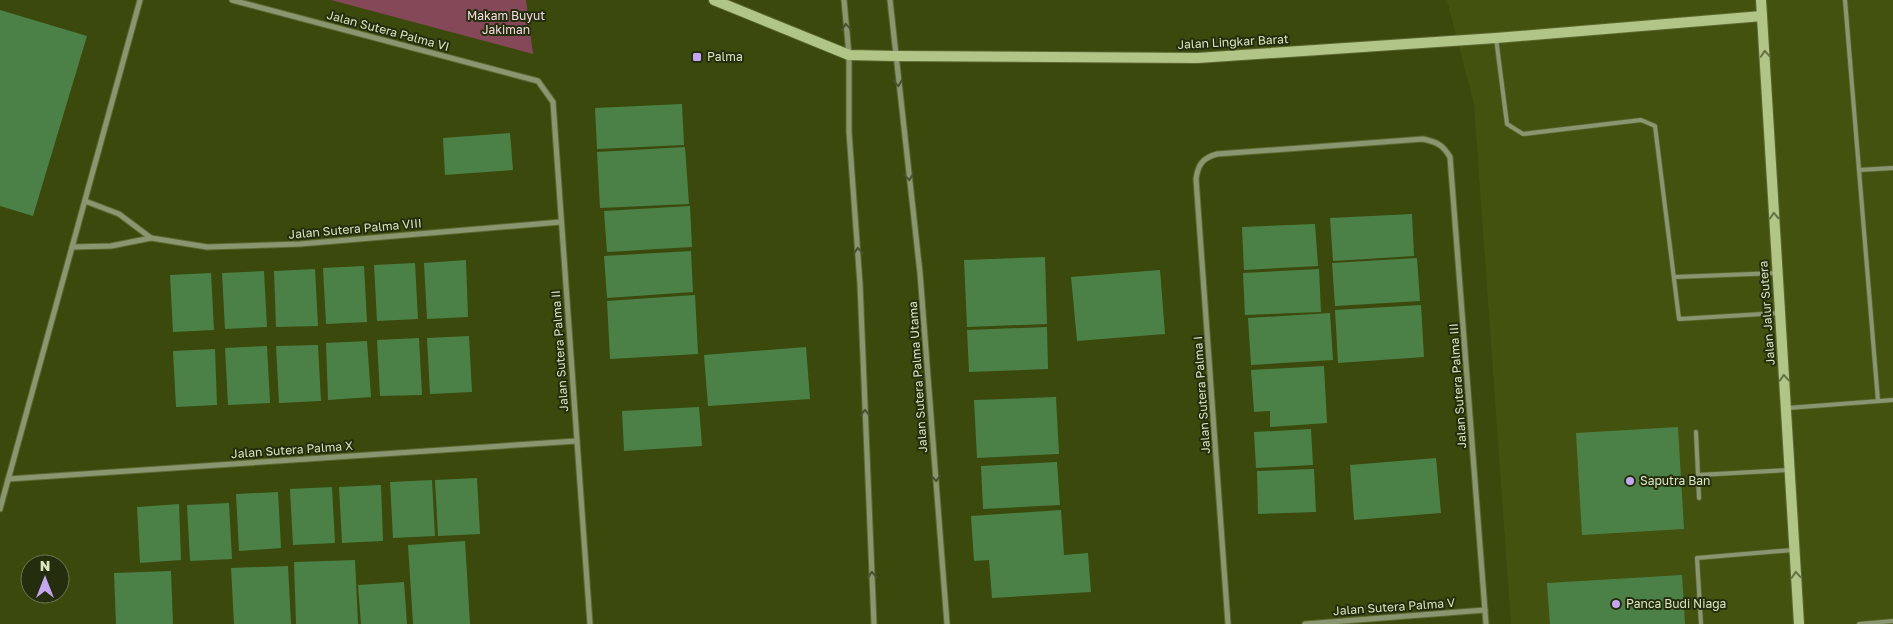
<svg xmlns="http://www.w3.org/2000/svg" width="1893" height="624" font-family="'Golos Text',sans-serif">
  <rect width="100%" height="100%" fill="#3b490d"/>
  <path fill="#43530f" d="M1447,0H1893V624H1511L1474,104Z"/>
  <path fill="#854859" d="M331,0H526L533,54Z"/>
  <g fill="#4b8147">
    <path d="M0,10L87,36L33,216L0,206Z"/>
    <path d="M682,104L684,145L597,149L595,108Z"/>
    <path d="M510,133L513,170L445,175L443,138Z"/>
    <path d="M685,147L689,204L600,208L597,152Z"/>
    <path d="M690,206L692,247L607,252L604,211Z"/>
    <path d="M1412,214L1414,256L1333,261L1330,218Z"/>
    <path d="M1315,224L1318,266L1244,270L1242,227Z"/>
    <path d="M691,251L693,292L607,298L604,256Z"/>
    <path d="M1045,257L1047,324L967,327L964,260Z"/>
    <path d="M1417,258L1420,301L1335,306L1332,263Z"/>
    <path d="M466,260L468,317L427,319L424,263Z"/>
    <path d="M415,263L418,319L377,321L374,265Z"/>
    <path d="M364,266L367,322L326,324L323,268Z"/>
    <path d="M315,269L318,326L276,327L274,271Z"/>
    <path d="M1319,269L1321,312L1245,315L1243,273Z"/>
    <path d="M1160,270L1165,334L1077,341L1071,277Z"/>
    <path d="M264,271L267,327L225,329L222,273Z"/>
    <path d="M211,273L214,330L173,332L170,275Z"/>
    <path d="M695,295L698,354L610,359L607,301Z"/>
    <path d="M1421,305L1424,357L1338,363L1335,310Z"/>
    <path d="M1330,313L1333,360L1251,365L1248,318Z"/>
    <path d="M1047,327L1048,369L969,372L967,330Z"/>
    <path d="M469,336L472,392L430,394L427,338Z"/>
    <path d="M419,338L422,395L380,396L377,340Z"/>
    <path d="M367,341L371,397L328,400L326,343Z"/>
    <path d="M318,345L321,401L279,403L276,346Z"/>
    <path d="M267,346L270,403L228,405L225,348Z"/>
    <path d="M806,347L810,399L708,406L704,355Z"/>
    <path d="M215,349L217,405L176,407L173,351Z"/>
    <path d="M1324,366L1327,423L1270,427V411L1254,412L1251,370Z"/>
    <path d="M1056,397L1059,454L977,458L974,400Z"/>
    <path d="M699,407L702,446L624,451L622,411Z"/>
    <path d="M1678,427L1684,529L1582,535L1576,433Z"/>
    <path d="M1311,429L1313,465L1256,468L1254,432Z"/>
    <path d="M1436,458L1441,513L1354,520L1350,465Z"/>
    <path d="M1057,462L1060,505L983,509L981,466Z"/>
    <path d="M1314,469L1316,512L1258,514L1257,471Z"/>
    <path d="M477,478L480,534L438,536L435,480Z"/>
    <path d="M432,480L435,536L393,538L390,482Z"/>
    <path d="M381,485L383,541L342,543L339,487Z"/>
    <path d="M332,487L335,543L293,545L290,489Z"/>
    <path d="M278,492L281,548L239,551L236,494Z"/>
    <path d="M229,503L232,559L190,561L187,505Z"/>
    <path d="M179,504L181,560L140,563L137,507Z"/>
    <path d="M1061,510L1064,555L1088,553L1091,592L992,598L989,560L974,561L971,516Z"/>
    <path d="M465,541L470,624H413L408,545Z"/>
    <path d="M355,560L358,624H296L294,562Z"/>
    <path d="M288,566L291,624H234L231,568Z"/>
    <path d="M171,571L173,624H116L114,573Z"/>
    <path d="M1682,575L1685,624H1550L1547,583Z"/>
    <path d="M404,582L407,624H361L358,585Z"/>
  </g>
  <g fill="none" stroke-linecap="round" stroke-linejoin="round">
    <g stroke="#5b6831" stroke-width="5.5">
      <g id="lane">
        <path d="M1845,0L1878,401"/>
        <path d="M1496,38L1507,124L1523,134L1641,120L1655,126L1679,319L1779,313"/>
        <path d="M1859,170L1893,168"/>
        <path d="M1675,277L1777,273"/>
        <path d="M1788,408L1893,400"/>
        <path d="M1696,432L1698,475"/>
        <path d="M1699,498L1698,475L1788,470"/>
        <path d="M1701,624L1697,558L1793,550"/>
        <path d="M1859,624L1893,621"/>
      </g>
    </g>
    <g stroke="#5b6831" stroke-width="7">
      <g id="street">
        <path d="M232,0L538,81L553,102L590,624"/>
        <path d="M844,0L849,55V132L860,284L874,624"/>
        <path d="M890,0L920,273L947,624"/>
        <path d="M85,201L119,214L151,238"/>
        <path d="M72,247L111,246L151,238L207,247L300,244L561,222"/>
        <path d="M8,479L577,441"/>
        <path d="M0,509L140,0"/>
        <path d="M1228,624L1196,179C1198,164 1203,158 1217,154L1423,139C1437,142 1443,145 1450,157L1486,624"/>
        <path d="M1305,624L1485,610"/>
      </g>
    </g>
    <g stroke="#5b6831" stroke-width="12">
      <g id="secondary">
        <path d="M714,0L849,55L895,56L1197,58L1496,38L1762,16"/>
        <path d="M1761,0L1799,624"/>
      </g>
    </g>
    <use href="#lane" stroke="#8a9670" stroke-width="4"/>
    <use href="#street" stroke="#8a9670" stroke-width="5"/>
    <use href="#secondary" stroke="#b1c587" stroke-width="10"/>
  </g>
  <defs><path id="oneway-chevron" d="M-2-3.5L2.5 0L-2 3.5" fill="none" stroke-width="1.6" stroke-linecap="round" stroke-linejoin="round" transform="scale(1.25)"/></defs>
  <g stroke="#485230">
    <use href="#oneway-chevron" transform="translate(846 27) rotate(-95)"/>
    <use href="#oneway-chevron" transform="translate(898 83) rotate(83)"/>
    <use href="#oneway-chevron" transform="translate(909 177) rotate(83)"/>
    <use href="#oneway-chevron" transform="translate(858 251) rotate(-94)"/>
    <use href="#oneway-chevron" transform="translate(865 413) rotate(-92)"/>
    <use href="#oneway-chevron" transform="translate(936 478) rotate(86)"/>
    <use href="#oneway-chevron" transform="translate(872 575) rotate(-92)"/>
  </g>
  <g stroke="#637144">
    <use href="#oneway-chevron" transform="translate(1765 54) rotate(-94)"/>
    <use href="#oneway-chevron" transform="translate(1774 216) rotate(-93)"/>
    <use href="#oneway-chevron" transform="translate(1784 378) rotate(-94)"/>
    <use href="#oneway-chevron" transform="translate(1796 575) rotate(-94)"/>
  </g>
  <g fill="#c5a7f1" stroke="#242d0d" stroke-width="2">
    <rect x="692" y="52" width="10" height="10" rx="2.5"/>
    <circle cx="1630" cy="481" r="5"/>
    <circle cx="1616" cy="604" r="5"/>
  </g>
  <g text-anchor="middle" stroke-width="4" stroke-linejoin="round" paint-order="stroke">
    <g font-size="12" fill="#f7dce2" stroke="#242d0d">
      <text x="506" y="20">Makam Buyut<tspan x="506" dy="14">Jakiman</tspan></text>
    </g>
    <g font-size="12" fill="#d9e6c0" stroke="#242d0d">
      <text transform="translate(388 31) rotate(15)" y="4">Jalan Sutera Palma VI</text>
      <text transform="translate(1233 42) rotate(-3)" y="4">Jalan Lingkar Barat</text>
      <text transform="translate(355 229) rotate(-5)" y="4">Jalan Sutera Palma VIII</text>
      <text transform="translate(1767 313) rotate(-94)" y="4">Jalan Jalur Sutera</text>
      <text transform="translate(560 351) rotate(-94)" y="4">Jalan Sutera Palma II</text>
      <text transform="translate(918 377) rotate(-94)" y="4">Jalan Sutera Palma Utama</text>
      <text transform="translate(1458 386) rotate(-94)" y="4">Jalan Sutera Palma III</text>
      <text transform="translate(1202 395) rotate(-94)" y="4">Jalan Sutera Palma I</text>
      <text transform="translate(292 450) rotate(-4)" y="4">Jalan Sutera Palma X</text>
      <text transform="translate(1394 607) rotate(-4)" y="4">Jalan Sutera Palma V</text>
    </g>
    <g font-size="12" fill="#d9e6c0" stroke="#242d0d" text-anchor="start">
      <text x="707" y="61">Palma</text>
      <text x="1640" y="485">Saputra Ban</text>
      <text x="1626" y="608">Panca Budi Niaga</text>
    </g>
  </g>
  <g transform="translate(45 579)"><circle r="24" fill="#242d0d" stroke="#6c7755"/>
  <path d="M0-4L9 19L0 12L-9 19Z" fill="#c5a7f1"/>
  <text y="-8" font-size="14" font-weight="bold" text-anchor="middle" fill="#d9e6c0">N</text>
  </g>
</svg>
